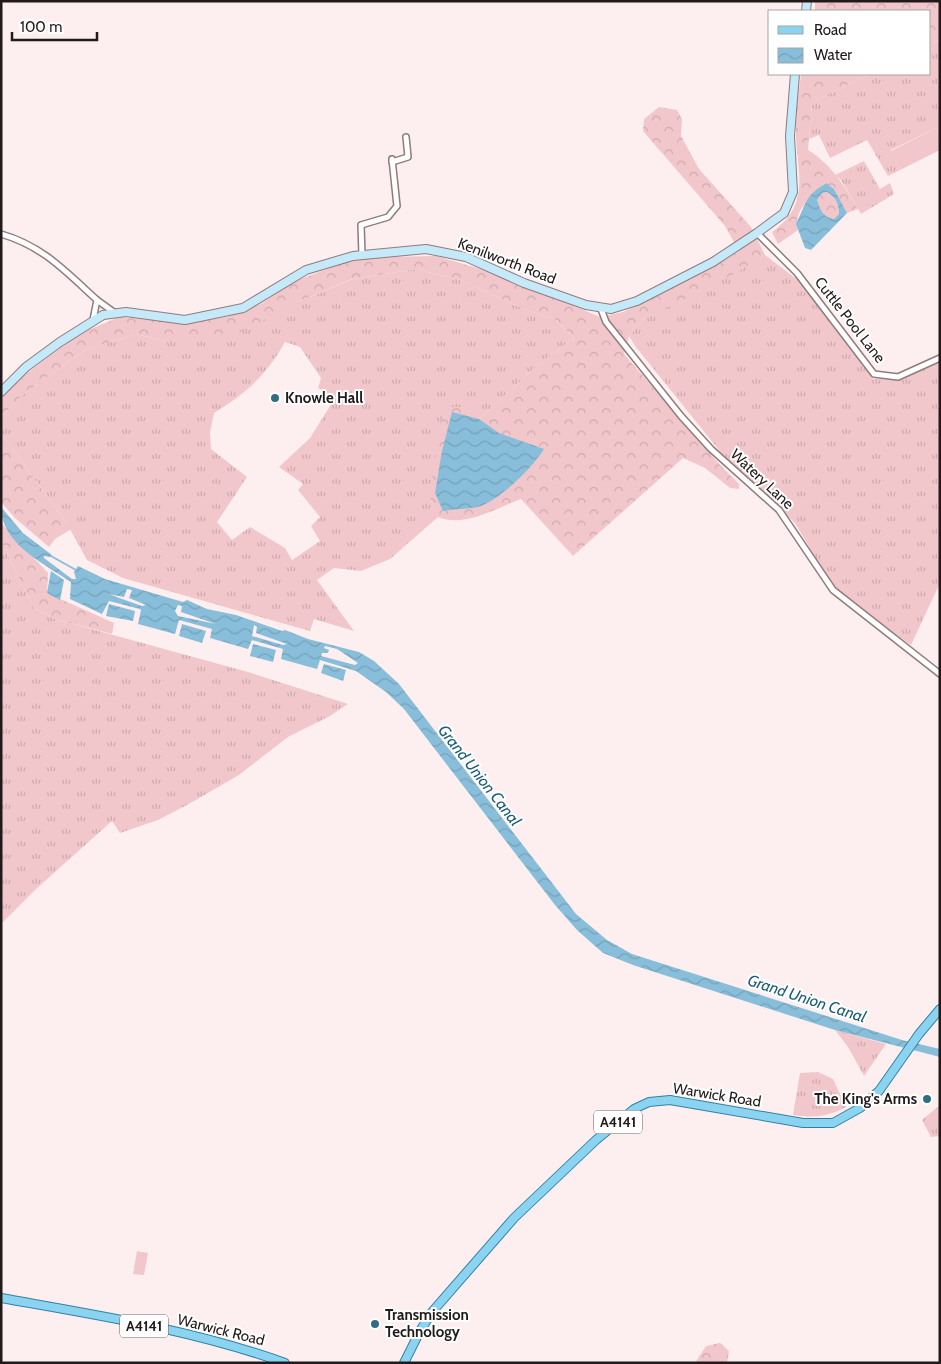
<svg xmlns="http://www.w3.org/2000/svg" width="941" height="1364" font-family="Cabin,sans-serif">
  <defs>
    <pattern id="grass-tufts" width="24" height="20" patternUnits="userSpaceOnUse" patternTransform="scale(1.25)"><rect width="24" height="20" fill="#f1c7cb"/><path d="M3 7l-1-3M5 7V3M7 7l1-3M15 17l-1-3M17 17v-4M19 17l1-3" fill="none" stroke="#ceaaae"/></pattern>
    <pattern id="forest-crowns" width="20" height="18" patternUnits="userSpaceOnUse" patternTransform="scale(1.25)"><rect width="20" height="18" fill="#f1c7cb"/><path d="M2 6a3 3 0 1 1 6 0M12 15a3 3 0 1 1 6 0" fill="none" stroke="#ceaaae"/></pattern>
    <pattern id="water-waves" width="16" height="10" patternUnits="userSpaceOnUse" patternTransform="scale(1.25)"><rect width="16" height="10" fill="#88bed9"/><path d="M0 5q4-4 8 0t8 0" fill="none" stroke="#75a3ba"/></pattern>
  </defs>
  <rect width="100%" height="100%" fill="#fdeff0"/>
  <g fill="url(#grass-tufts)" fill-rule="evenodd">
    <path d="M930,38L933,43L940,40V136L936,128L891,150L900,170L888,176L867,140L830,158L819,135L809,139L812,102L870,74H930Z"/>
    <path d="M864,161L880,189L890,183L894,194L861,214L841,180L835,175Z"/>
    <path d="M765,255L799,281L873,379L903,378L940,362V583L911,645L865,614L831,584L795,523L723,455L635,346L629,336L643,320Z"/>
    <path d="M416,269L460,280L526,310L555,319L574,338L538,365L479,419L430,498L438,517L390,559L361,571L334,568L317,580L354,631L314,619L310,631L123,578L87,560L66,522L1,433V418L21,396L85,350L136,334L165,341L300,301L353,279ZM285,342L300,347L321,378L318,388L335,398L310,438L279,467L303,484L298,490L320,517L311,526L320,541L292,560L285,548L250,527L232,540L217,522L247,477L211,449L210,432L214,413C245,394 267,375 285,342Z"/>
    <path d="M1,541L34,608L55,619L248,672L348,704L330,716L288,737L239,775L187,805L158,820L120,833L112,821L36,889L1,924Z"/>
    <path d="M835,1030L886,1044L864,1076L848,1047Z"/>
    <path d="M818,1072L833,1079L846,1107C827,1117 813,1118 793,1115L800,1073Z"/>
    <path d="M940,1105V1136L931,1137L922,1120Z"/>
  </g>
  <g fill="url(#forest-crowns)">
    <path d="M815,1H940V40L930,44V11H815Z"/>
    <path d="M801,74H870L812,102L808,150C832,165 844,185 858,209L847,213L834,189L825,183C813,193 792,212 798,230L778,244L772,232C814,202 795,171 796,127C796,110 799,91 801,74Z"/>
    <path d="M659,107L677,110L682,119L681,136L699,169L751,227L765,255L734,274L643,320L629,336L624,354L721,466L739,484V489L730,488L705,468L683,458L573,556L521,499C496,508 465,528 438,517L430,498L436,444L441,420L450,407H467L479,419L538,365L574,338L555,319L526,310L460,280L416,269L352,279L300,301L235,335L165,341L136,334L85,350L21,396L1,418V398L26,374L79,334L119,317L186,323L227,317L261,304L293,282L342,263L378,257L436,256L498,274L600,317L623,312L719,264L739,251L725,226L643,131L644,119Z"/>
    <path d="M827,192C836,197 839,204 839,214L834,219C823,217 820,210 816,200L822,193Z"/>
    <path d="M1,433L71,529L55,539L49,547L15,518L1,502Z"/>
    <path d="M1,523L48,573L47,593L114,623L112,634L55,619L34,608L1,541Z"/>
    <path d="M720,1343L729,1351L727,1363H695L706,1346Z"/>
  </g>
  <g fill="#f1c7cb">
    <path d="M936,128L940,136V150L900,170L891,151Z"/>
    <path d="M137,1251L148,1253L144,1275L133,1274Z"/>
  </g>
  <g fill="url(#water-waves)" fill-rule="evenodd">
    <path d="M826,183L834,189L847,213L811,250L805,248L796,224C807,202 804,197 826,183ZM827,192C836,197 839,204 839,214L834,219C823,217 820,210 817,200L822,193Z"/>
    <path d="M452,412L479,419L499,433L544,449C533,467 499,501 478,507C467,509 454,509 443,511L435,493L442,451Z"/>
    <path d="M1,507L23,533L52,555L50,557L44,556V558L72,579H76L74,572L78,566L105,579L183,602L187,600L207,609L236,615L282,631L285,630L308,639L359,652L374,661L399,684L576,914L607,940L632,954L902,1040L940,1049V1057L835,1030L633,965L603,953L577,930L555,905L404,709L386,692L356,671L320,660L317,669L281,659L283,649L252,640L248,649L210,638L212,629L179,620L175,634L138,624L141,610L140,609L109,601L102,614L70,599L71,582C45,564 1,544 1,507ZM127,589L132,590L129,598L146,605L142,606L108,594L124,597ZM178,605L182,606L181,612L216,624L178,616L175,611ZM254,625L257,627L256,633L287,644L283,645L252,636ZM325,646L337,649L358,663L355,665L321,656L322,653H328L329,650L324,648Z"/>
    <path d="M51,571L64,580L60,600L47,593Z"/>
    <path d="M109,604L135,611L133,621L106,616Z"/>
    <path d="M182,624L206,631L202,643L179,636Z"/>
    <path d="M253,644L276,650L273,662L250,656Z"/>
    <path d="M324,664L346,670L343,681L321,673Z"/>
  </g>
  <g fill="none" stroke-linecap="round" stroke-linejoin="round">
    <path stroke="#88bed9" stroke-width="2" d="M51,556L76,570"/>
    <g stroke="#907b7d" stroke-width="8">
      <g id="street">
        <path d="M392,162L408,157L406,137"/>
        <path d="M757,233L797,273L874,374L898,377L940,358"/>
        <path d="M1,234C43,246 66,272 97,300L93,320"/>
        <path d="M362,255L361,225L388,217L397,206L392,159"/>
        <path d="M97,300L115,313"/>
        <path d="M601,309L606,322L681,416L711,449L779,510L833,590L940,674"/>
      </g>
    </g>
    <g stroke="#907b7d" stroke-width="10">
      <g id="secondary">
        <path d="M806,11L807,1"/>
        <path d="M1,392L26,367L60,342L103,315L126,312L185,320L243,308L306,270L353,256L426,249L466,257L524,283L586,305L611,309L637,301L713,262L757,233L784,213L793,192L790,136L795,74"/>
      </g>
    </g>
    <g stroke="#3380a1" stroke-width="10">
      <g id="primary">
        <path d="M1,1298C96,1315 194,1330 285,1363"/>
        <path d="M404,1363L420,1331L432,1312L514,1218L596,1140L634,1109L649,1102L670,1100L803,1123H833L860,1108L879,1091L919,1034L940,1009"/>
      </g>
    </g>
    <use href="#street" stroke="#fff" stroke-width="5"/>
    <use href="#secondary" stroke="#c4e9f9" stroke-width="8"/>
    <use href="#primary" stroke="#8ad4f2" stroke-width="8"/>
  </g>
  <g fill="#326b85" stroke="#fff" stroke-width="2">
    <circle cx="275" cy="398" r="5"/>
    <circle cx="927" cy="1099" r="5"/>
    <circle cx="375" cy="1324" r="5"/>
  </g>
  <g text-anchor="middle" stroke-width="4" stroke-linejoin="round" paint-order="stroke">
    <g fill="#fff" stroke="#645f5f" stroke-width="1">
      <rect x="594" y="1110.5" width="48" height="23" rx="4"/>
      <rect x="120" y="1314.5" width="48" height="23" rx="4"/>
    </g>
    <g font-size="14" font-weight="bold" fill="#221a1a">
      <text x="618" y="1127">A4141</text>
      <text x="144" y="1331">A4141</text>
    </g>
    <g font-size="15" fill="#221a1a" stroke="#fff">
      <text transform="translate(507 261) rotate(21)" y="5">Kenilworth Road</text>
      <text transform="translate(850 320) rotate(52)" y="5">Cuttle Pool Lane</text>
      <text transform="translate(762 479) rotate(43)" y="5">Watery Lane</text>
      <text transform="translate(717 1095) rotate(9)" y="5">Warwick Road</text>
      <text transform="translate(221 1330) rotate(14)" y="5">Warwick Road</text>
    </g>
    <g font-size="15" font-weight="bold" fill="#221a1a" stroke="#fff" text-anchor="start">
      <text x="285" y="403">Knowle Hall</text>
      <text x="917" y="1104" text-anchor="end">The King's Arms</text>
      <text x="385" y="1320">Transmission<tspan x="385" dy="17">Technology</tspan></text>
    </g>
    <g font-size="16" font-style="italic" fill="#1b5e7a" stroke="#fff">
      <text transform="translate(480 775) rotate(52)" y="6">Grand Union Canal</text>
      <text transform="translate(807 998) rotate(18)" y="6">Grand Union Canal</text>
    </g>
  </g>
  <rect width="941" height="1364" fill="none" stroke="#221a1a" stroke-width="5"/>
  <rect x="768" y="10" width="162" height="65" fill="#ffffff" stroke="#a7a3a3"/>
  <rect x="778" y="26" width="25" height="8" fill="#8ad4f2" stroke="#a7a3a3"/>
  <text x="814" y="35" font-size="15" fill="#221a1a">Road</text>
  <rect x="778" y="48" width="25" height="15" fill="url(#water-waves)" stroke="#a7a3a3"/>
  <text x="814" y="60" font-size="15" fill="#221a1a">Water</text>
  <path d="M12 32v8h85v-8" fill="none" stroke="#221a1a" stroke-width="2.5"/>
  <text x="20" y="32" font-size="15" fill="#221a1a" stroke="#ffffff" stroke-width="4" paint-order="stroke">100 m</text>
</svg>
